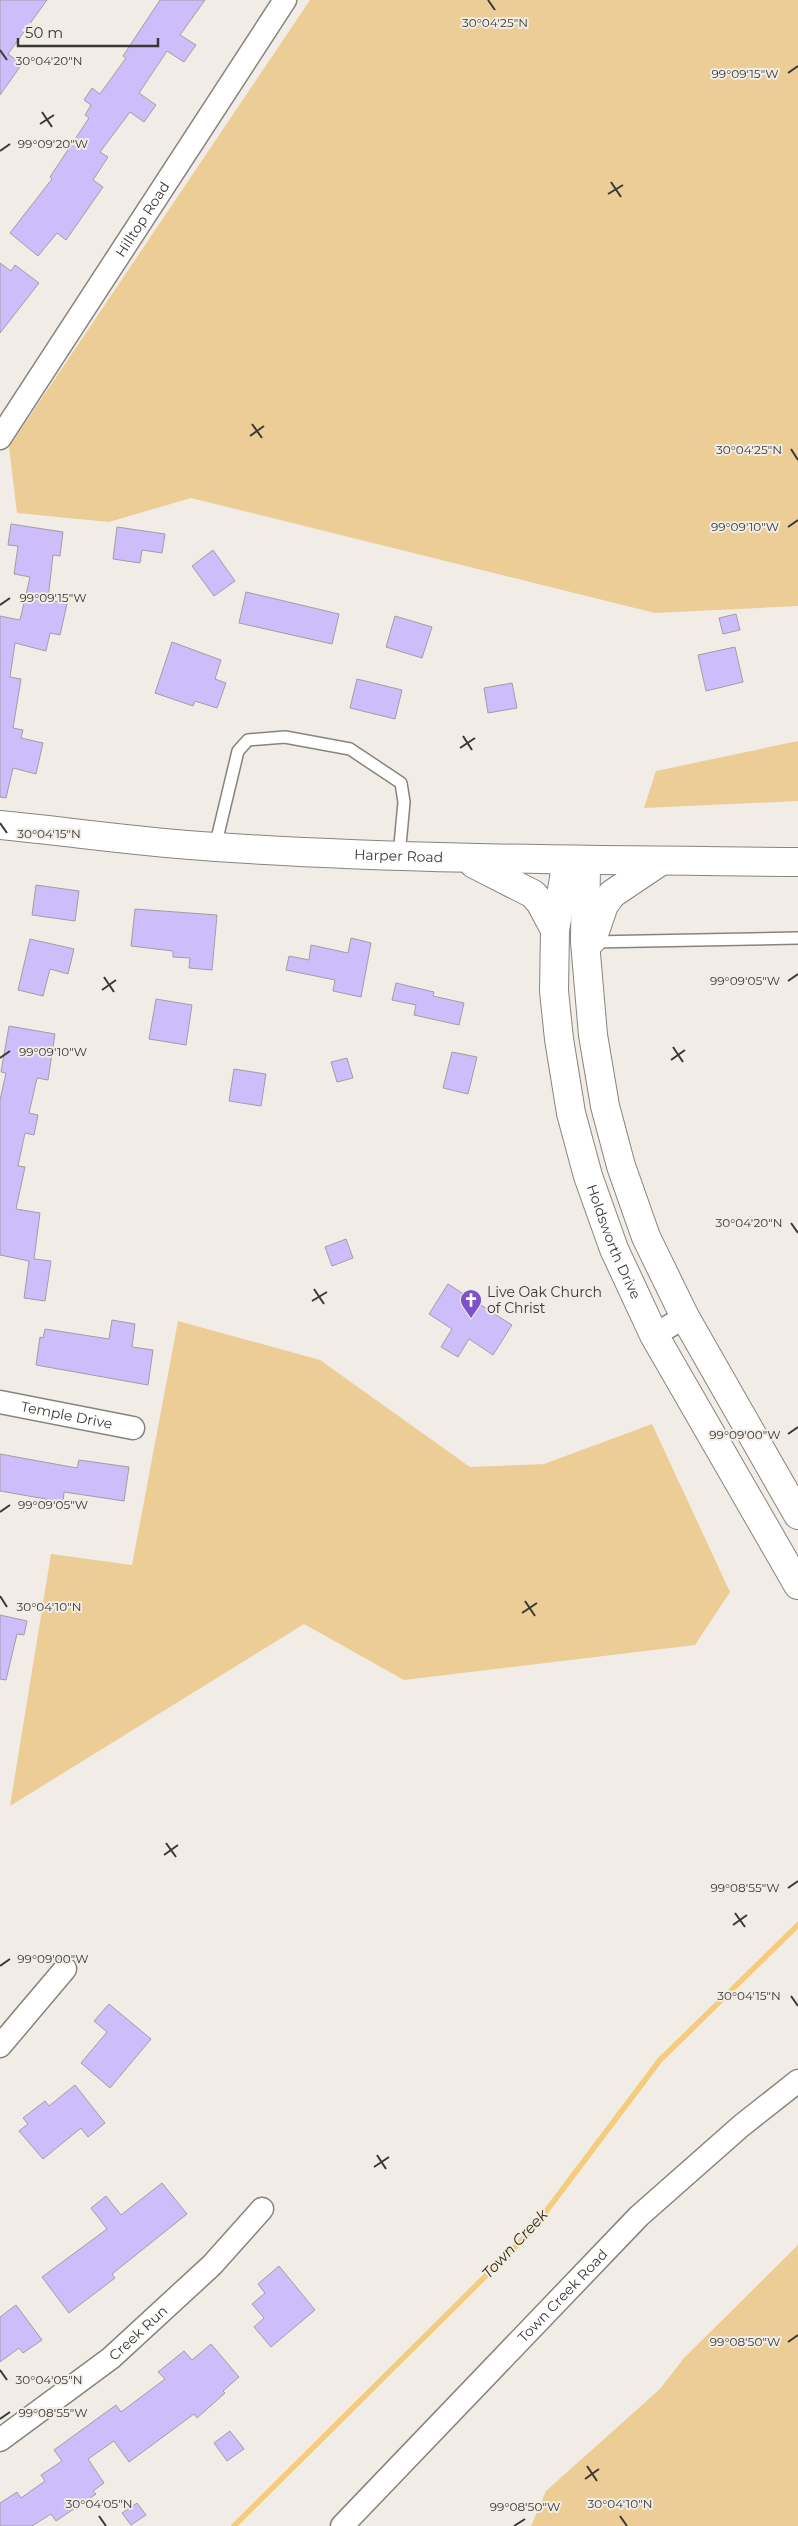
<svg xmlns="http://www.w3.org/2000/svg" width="798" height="2526" font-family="Montserrat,sans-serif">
  <rect width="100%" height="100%" fill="#f1ede6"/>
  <g fill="#eccd96">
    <path d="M310,0H798V606L655,613L191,498L109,522L17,513L9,447Z"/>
    <path d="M798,741V801L644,808L656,771Z"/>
    <path d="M178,1321L320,1360L470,1467L544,1464L652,1424L730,1592L695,1645L404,1680L304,1624L10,1806L51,1554L132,1565Z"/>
    <path d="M798,2245V2526H531L546,2491L660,2389L684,2358Z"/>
  </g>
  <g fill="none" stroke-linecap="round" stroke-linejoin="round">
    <path stroke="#f5cb7c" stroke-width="5.5" d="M234,2526L532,2230L660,2060L798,1925"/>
  </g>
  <g fill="#cebdfb" stroke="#a09ea5">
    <path d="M0,0H47L8,54L22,64L0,95Z"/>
    <path d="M160,0H205L180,35L196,45L184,62L167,51L139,93L156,105L144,122L130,112L100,152L108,157L93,180L103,187L66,240L57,233L38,256L10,233L52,179L50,177L89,118L85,115L91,105L84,100L92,88L100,94L126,58L123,56Z"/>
    <path d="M0,263L11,271L15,265L39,283L0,333Z"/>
    <path d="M11,524L63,532L60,556L53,555L48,599L67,604L60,635L50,633L46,651L15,643L10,677L21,679L13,728L23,730L21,738L43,743L36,774L13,768L6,798L0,797V616L20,620L30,577L14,574L18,546L8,545Z"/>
    <path d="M117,527L165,534L162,553L142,550L140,563L113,559Z"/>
    <path d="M213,550L235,581L214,596L192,566Z"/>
    <path d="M246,592L339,614L332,644L239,623Z"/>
    <path d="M736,614L740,630L723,634L719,618Z"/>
    <path d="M395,616L432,627L422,658L386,647Z"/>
    <path d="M172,642L221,660L215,679L226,683L217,708L195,701L193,706L155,693Z"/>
    <path d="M735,647L743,682L706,691L698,655Z"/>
    <path d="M357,679L402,690L395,719L350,708Z"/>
    <path d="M512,683L517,708L488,713L484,688Z"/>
    <path d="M36,885L79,891L75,921L32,915Z"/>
    <path d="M135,909L217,915L212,970L189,968L190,958L173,957V951L131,946Z"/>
    <path d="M351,938L371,943L361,997L333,991L335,980L286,970L289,956L309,960L311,945L348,953Z"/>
    <path d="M30,939L74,949L68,974L50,969L43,996L18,990Z"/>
    <path d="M396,983L434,992L433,996L464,1003L459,1025L414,1015L416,1005L392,1000Z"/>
    <path d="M156,999L192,1005L186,1045L149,1039Z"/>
    <path d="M9,1026L55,1034L48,1080L37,1078L29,1113L38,1115L34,1135L25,1133L18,1166L25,1167L16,1209L40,1213L34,1259L51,1261L45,1301L24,1298L29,1261L0,1255V1100L6,1073L1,1072Z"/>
    <path d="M452,1052L477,1057L468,1094L443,1088Z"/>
    <path d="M347,1058L353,1078L337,1082L331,1062Z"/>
    <path d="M234,1069L266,1074L261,1106L229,1101Z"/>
    <path d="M346,1239L353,1258L332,1266L325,1247Z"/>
    <path d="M448,1284L512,1325L493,1355L469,1339L458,1357L441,1347L452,1329L429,1314Z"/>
    <path d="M112,1320L135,1324L132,1347L153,1350L148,1385L36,1365L40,1337L43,1338L45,1329L109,1339Z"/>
    <path d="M0,1454L77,1468L79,1460L129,1467L124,1501L64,1492L63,1502L0,1491Z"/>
    <path d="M0,1615L27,1621L24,1635L17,1634L6,1680L0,1679Z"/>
    <path d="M109,2004L151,2039L110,2088L81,2063L107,2032L94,2021Z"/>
    <path d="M75,2085L105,2123L88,2137L81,2128L43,2159L19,2131L28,2124L23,2118L45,2101L49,2106Z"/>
    <path d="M162,2183L187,2214L112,2274L115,2278L69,2313L42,2277L107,2229L91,2208L106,2196L121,2215Z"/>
    <path d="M279,2266L315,2310L271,2347L254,2327L264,2318L252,2304L265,2293L258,2284Z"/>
    <path d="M16,2305L42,2340L23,2353L19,2348L0,2362V2317Z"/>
    <path d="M211,2344L239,2377L223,2391L225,2393L197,2418L194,2414L129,2462L114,2441L88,2459L104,2483L93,2491L96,2494L56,2521L51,2514L32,2526H0V2503L17,2492L21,2498L45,2481L41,2475L62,2461L54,2450L116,2405L121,2412L165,2379L158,2372L184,2351L192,2360Z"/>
    <path d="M230,2431L244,2449L227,2461L214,2443Z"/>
    <path d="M137,2503L146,2515L131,2525L122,2513Z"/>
  </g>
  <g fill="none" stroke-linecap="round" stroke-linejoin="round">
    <g stroke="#87847d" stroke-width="14">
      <g id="lane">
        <path d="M215,847L238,751L248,740L285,737L350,749L401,783L404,802L399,856"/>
        <path d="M592,942L798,938"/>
      </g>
    </g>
    <g stroke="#87847d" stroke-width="25">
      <g id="street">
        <path id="s1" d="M0,438L285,0"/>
        <path d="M654,1335L685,1317"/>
        <path id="s2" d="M0,1402L133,1428"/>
        <path d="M0,2046L65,1969"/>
        <path id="s3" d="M0,2440L111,2358L212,2265L262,2209"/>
        <path id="s4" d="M342,2526L639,2216L741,2126L798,2081"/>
      </g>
    </g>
    <g stroke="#87847d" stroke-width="30">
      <g id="secondary">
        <path id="s5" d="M0,825C72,832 144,843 216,847C410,860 604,860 798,862"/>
        <path id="s6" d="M567,861L555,930L554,991L559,1039L571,1113L588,1176L614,1249L654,1335L798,1585"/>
        <path d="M586,861L585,942L593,1035L605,1106L621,1166L646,1237L685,1317L798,1515"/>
        <path d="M474,864L533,894L540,902L555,930"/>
        <path d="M592,940L604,905L612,894L661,861"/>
      </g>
    </g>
    <use href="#lane" stroke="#fff" stroke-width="11"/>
    <use href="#street" stroke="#fff" stroke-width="22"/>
    <use href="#secondary" stroke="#fff" stroke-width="28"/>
  </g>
  <path fill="none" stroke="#3a3835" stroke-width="2" d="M488,0L495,10M0,50L7,60M788,73L798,66M42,112L52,127M40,124L54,115M0,151L10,144M611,182L621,197M608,194L623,185M252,424L262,438M250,436L264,426M791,449L798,460M788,527L798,520M0,605L10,598M463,736L472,750M460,748L475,738M0,823L7,833M104,977L114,992M788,981L798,974M102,990L116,980M673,1047L683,1062M0,1058L10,1051M671,1060L685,1050M791,1223L798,1233M314,1289L324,1304M312,1301L327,1292M788,1434L798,1427M0,1512L10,1505M0,1596L7,1607M525,1601L535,1616M522,1613L537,1603M166,1843L176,1857M164,1855L178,1845M788,1888L798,1881M735,1913L745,1927M733,1925L747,1915M0,1966L10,1959M791,1996L798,2006M377,2155L386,2169M374,2167L389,2157M788,2342L798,2335M0,2370L7,2380M0,2419L10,2412M587,2466L597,2481M585,2479L599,2469M99,2516L106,2526M620,2516L627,2526M514,2526L525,2519"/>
  <defs>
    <g id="church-pin" transform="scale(1.125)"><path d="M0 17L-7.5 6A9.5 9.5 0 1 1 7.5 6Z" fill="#7d51c9" stroke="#f1ede6"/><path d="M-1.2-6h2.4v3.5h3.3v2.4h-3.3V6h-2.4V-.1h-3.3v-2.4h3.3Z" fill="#fff"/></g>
  </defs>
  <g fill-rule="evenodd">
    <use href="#church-pin" x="471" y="1300"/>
  </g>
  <g text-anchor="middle" stroke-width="4" stroke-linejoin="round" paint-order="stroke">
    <g font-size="14" fill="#3a3835" stroke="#f1ede6">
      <text dy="5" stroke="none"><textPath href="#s1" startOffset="261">Hilltop Road</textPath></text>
      <text dy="5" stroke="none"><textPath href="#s5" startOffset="400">Harper Road</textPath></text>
      <text dy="5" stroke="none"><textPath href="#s6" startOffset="390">Holdsworth Drive</textPath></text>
      <text dy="5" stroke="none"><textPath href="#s2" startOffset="68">Temple Drive</textPath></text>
      <text dy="5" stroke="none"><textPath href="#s4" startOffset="319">Town Creek Road</textPath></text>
      <text dy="5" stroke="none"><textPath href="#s3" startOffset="175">Creek Run</textPath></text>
    </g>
    <g font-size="14" fill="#3a3835" stroke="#f1ede6" text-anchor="start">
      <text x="487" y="1297">Live Oak Church<tspan x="487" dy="16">of Christ</tspan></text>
    </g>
    <g font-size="15" font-style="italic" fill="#382704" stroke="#f1ede6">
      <text transform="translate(515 2244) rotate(-47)" y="5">Town Creek</text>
    </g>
  </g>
  <g font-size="12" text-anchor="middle" fill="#3a3835" stroke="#f1ede6" stroke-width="4" stroke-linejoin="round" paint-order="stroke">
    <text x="495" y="27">30°04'25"N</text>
    <text x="49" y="65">30°04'20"N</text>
    <text x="745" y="78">99°09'15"W</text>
    <text x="53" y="148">99°09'20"W</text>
    <text x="749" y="454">30°04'25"N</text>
    <text x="745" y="531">99°09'10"W</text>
    <text x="53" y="602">99°09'15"W</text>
    <text x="49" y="838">30°04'15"N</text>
    <text x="745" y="985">99°09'05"W</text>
    <text x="53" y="1056">99°09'10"W</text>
    <text x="749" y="1227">30°04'20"N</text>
    <text x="745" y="1439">99°09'00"W</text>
    <text x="53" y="1509">99°09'05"W</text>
    <text x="49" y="1611">30°04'10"N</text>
    <text x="745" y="1892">99°08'55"W</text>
    <text x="53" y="1963">99°09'00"W</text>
    <text x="749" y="2000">30°04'15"N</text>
    <text x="745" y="2346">99°08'50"W</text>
    <text x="49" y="2384">30°04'05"N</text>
    <text x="53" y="2417">99°08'55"W</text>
    <text x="99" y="2508">30°04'05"N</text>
    <text x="620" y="2508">30°04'10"N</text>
    <text x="525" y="2511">99°08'50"W</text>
  </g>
  <path d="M18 38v8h140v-8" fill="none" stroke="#3a3835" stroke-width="2.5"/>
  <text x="25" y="38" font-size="15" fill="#3a3835" stroke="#f1ede6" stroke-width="4" paint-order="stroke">50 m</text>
</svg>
